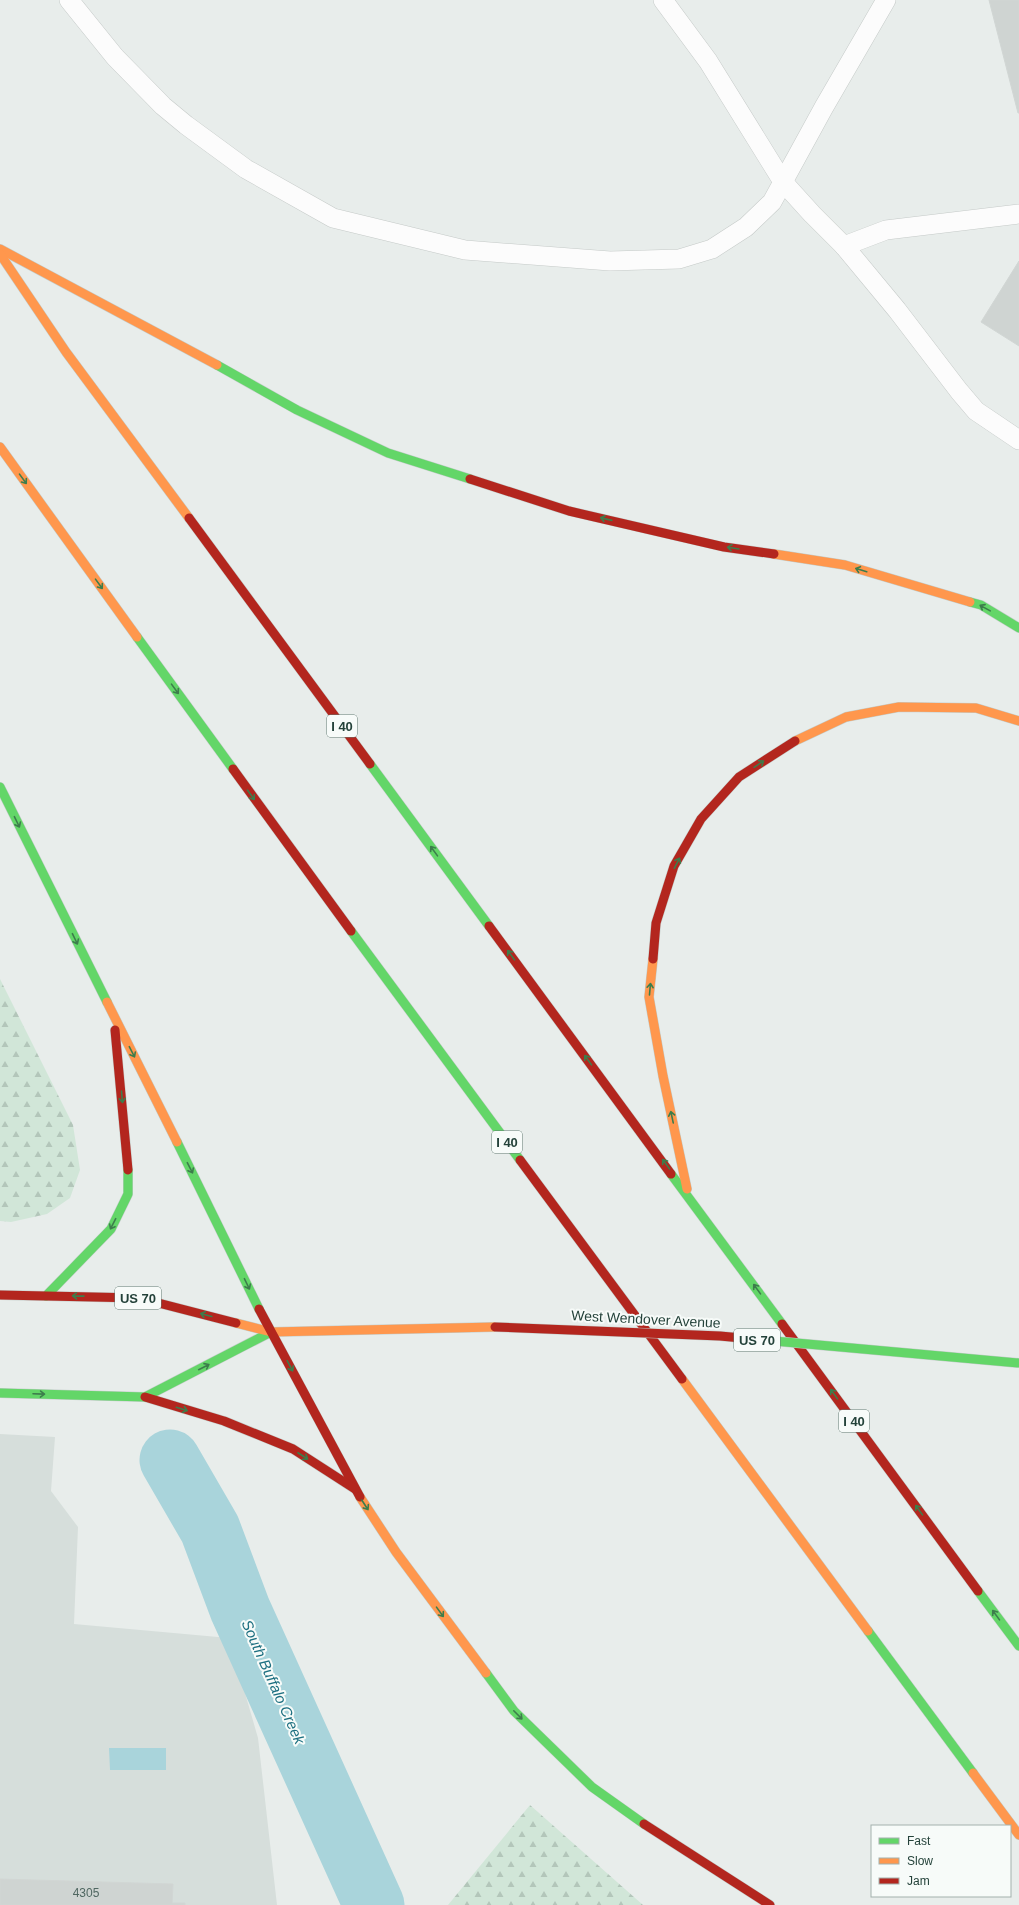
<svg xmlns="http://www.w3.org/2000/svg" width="1019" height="1905" font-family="Arial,sans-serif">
  <defs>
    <pattern id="forest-firs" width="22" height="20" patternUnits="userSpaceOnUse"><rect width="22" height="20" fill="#d1e6d8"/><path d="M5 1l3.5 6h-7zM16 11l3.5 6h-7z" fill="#b3c6ba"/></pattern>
  </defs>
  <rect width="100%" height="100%" fill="#e8edeb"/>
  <path fill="#d6dedb" d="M0,1434L55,1437L51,1491L78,1527L74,1624L229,1638L258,1738L277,1905H0Z"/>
  <g fill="url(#forest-firs)">
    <path d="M0,979L73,1125L80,1170L70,1198L47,1214L11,1222L0,1221Z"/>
    <path d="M530,1805L643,1905H448Z"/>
  </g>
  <path fill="#a9d4db" d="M109,1748H166V1770H110Z"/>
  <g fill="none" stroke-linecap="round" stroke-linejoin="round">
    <path stroke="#a9d4db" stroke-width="61" d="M170,1460L210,1529L240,1609L374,1905"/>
  </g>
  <g fill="#cfd4d2" stroke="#d1d6d4">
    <path d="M989,0H1019V113H1018Z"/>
    <path d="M1019,261V346L981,322Z"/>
    <path d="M0,1879L173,1884L172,1903H185V1905H0Z"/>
  </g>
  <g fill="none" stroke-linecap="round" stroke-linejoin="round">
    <g stroke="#c5cac8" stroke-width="20">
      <g id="lane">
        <path d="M69,0L115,57L163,106L186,125L246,169L333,218L465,250L610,261L679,259L712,249L746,227L772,202L824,107L886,0"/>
        <path d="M663,0L708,61L783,182L812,214L844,246L897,310L959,391L976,411L1019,440"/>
        <path d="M844,246L886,230L1019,214"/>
      </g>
    </g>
    <g stroke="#c3ccc9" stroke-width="10">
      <g id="fast">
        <path d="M217,365L297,410L388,453L470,479"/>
        <path d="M970,602L981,605L1019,628"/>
        <path d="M137,637L233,769"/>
        <path d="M370,764L489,926"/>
        <path d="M0,787L107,1002"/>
        <path d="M351,931L520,1160"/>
        <path d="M177,1142L259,1309"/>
        <path d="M671,1174L782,1324"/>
        <path d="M46,1296L111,1229L128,1194V1170"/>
        <path d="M0,1393L145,1397L271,1332"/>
        <path d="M978,1591L1019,1646"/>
        <path d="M868,1631L973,1773"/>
        <path d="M486,1673L514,1711L592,1787L644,1824"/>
      </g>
    </g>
    <g stroke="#c3ccc9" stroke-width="10">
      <g id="slow">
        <path d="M0,249L217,365"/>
        <path d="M0,254L66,352L189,518"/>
        <path d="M0,447L137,637"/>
        <path d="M774,554L845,565L970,602"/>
        <path d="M795,741L846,717L899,707L976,708L1019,721"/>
        <path d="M653,959L649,997L663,1076L687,1189"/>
        <path d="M107,1002L177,1142"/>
        <path d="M236,1323L271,1332L495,1327"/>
        <path d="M682,1379L868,1631"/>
        <path d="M360,1497L396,1552L486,1673"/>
        <path d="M973,1773L1019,1835"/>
      </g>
    </g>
    <g stroke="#c3ccc9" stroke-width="10">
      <g id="jam">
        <path d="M470,479L569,511L724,547L774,554"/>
        <path d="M189,518L370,764"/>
        <path d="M233,769L351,931"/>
        <path d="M489,926L671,1174"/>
        <path d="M653,959L656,923L674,866L701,819L739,777L795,741"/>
        <path d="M115,1030L128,1170"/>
        <path d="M520,1160L682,1379"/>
        <path d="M0,1295L139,1298L236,1323"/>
        <path d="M259,1309L360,1497"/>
        <path d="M782,1324L978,1591"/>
        <path d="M145,1397L224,1421L293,1449L355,1489"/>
        <path d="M644,1824L770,1905"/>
      </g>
    </g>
    <use href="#lane" stroke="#fcfcfc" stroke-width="19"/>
    <use href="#fast" stroke="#63d668" stroke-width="9"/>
    <use href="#slow" stroke="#ff974d" stroke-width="9"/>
    <use href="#jam" stroke="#b3261e" stroke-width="9"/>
    <g stroke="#c3ccc9" stroke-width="10" stroke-linecap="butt">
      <path id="fast-bridge" d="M763,1340L1019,1363"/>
    </g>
    <g stroke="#c3ccc9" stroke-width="10" stroke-linecap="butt">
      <path id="jam-bridge" d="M495,1327L720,1336L763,1340"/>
    </g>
    <use href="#fast-bridge" stroke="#63d668" stroke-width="9"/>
    <use href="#jam-bridge" stroke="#b3261e" stroke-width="9"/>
  </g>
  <defs><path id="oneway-shaft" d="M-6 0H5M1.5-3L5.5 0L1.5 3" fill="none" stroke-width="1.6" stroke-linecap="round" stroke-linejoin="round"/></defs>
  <g stroke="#3d7d4c">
    <use href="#oneway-shaft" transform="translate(23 479) rotate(54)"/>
    <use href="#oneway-shaft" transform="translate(606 519) rotate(-167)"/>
    <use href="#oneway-shaft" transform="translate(733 548) rotate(-171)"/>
    <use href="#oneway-shaft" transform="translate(861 570) rotate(-163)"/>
    <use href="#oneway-shaft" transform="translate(99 584) rotate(54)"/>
    <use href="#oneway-shaft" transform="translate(985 608) rotate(-151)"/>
    <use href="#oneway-shaft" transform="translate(175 689) rotate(54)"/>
    <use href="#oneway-shaft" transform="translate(759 764) rotate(-34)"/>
    <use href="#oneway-shaft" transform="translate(251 795) rotate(54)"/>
    <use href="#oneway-shaft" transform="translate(17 822) rotate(64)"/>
    <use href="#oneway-shaft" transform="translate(434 851) rotate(-126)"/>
    <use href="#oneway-shaft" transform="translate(677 863) rotate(-63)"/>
    <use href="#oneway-shaft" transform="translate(75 939) rotate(64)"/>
    <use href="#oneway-shaft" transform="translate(511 955) rotate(-126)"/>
    <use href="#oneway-shaft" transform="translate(650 989) rotate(-85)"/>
    <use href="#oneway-shaft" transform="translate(132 1052) rotate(63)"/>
    <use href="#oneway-shaft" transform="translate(588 1060) rotate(-126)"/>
    <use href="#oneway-shaft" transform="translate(122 1097) rotate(85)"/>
    <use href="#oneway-shaft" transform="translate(672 1117) rotate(-102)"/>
    <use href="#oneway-shaft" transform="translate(666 1164) rotate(-126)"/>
    <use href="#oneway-shaft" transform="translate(190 1168) rotate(63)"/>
    <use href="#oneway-shaft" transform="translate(113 1224) rotate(117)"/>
    <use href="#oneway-shaft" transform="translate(247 1284) rotate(64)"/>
    <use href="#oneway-shaft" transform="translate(757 1289) rotate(-126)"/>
    <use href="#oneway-shaft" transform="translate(78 1296) rotate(-179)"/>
    <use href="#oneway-shaft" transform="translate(206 1315) rotate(-165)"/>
    <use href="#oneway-shaft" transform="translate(290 1366) rotate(62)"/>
    <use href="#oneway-shaft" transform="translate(204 1367) rotate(-27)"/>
    <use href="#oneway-shaft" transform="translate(39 1394) rotate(2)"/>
    <use href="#oneway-shaft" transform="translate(834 1394) rotate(-126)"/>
    <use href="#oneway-shaft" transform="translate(182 1409) rotate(17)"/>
    <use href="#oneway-shaft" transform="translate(303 1456) rotate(33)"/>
    <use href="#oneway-shaft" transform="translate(365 1505) rotate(57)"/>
    <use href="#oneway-shaft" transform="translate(919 1510) rotate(-126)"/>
    <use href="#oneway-shaft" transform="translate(440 1612) rotate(54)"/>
    <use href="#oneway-shaft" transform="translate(996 1615) rotate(-126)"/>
    <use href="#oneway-shaft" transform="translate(518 1715) rotate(45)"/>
  </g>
  <g text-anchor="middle" stroke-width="4" stroke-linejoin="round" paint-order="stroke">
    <g font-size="12" fill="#506761">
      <text x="86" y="1897">4305</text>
    </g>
    <g fill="#f7fbf9" stroke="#637a73" stroke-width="1">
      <rect x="327" y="715" width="30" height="22" rx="3"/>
      <rect x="492" y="1131" width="30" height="22" rx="3"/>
      <rect x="115" y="1287" width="46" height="22" rx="3"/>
      <rect x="734" y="1329" width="46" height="22" rx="3"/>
      <rect x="839" y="1410" width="30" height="22" rx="3"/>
    </g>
    <g font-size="13" font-weight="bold" fill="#24423a">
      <text x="342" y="731">I 40</text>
      <text x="507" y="1147">I 40</text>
      <text x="138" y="1303">US 70</text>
      <text x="757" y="1345">US 70</text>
      <text x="854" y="1426">I 40</text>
    </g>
    <g font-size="14" fill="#24423a" stroke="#f7fbf9">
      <text transform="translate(646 1319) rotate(3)" y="5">West Wendover Avenue</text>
    </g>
    <g font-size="15" font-style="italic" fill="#1c6f80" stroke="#f7fbf9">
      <text transform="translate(273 1682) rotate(66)" y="5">South Buffalo Creek</text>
    </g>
  </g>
  <rect x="871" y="1825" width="140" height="72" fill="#f7fbf9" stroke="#a3b1ad"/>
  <rect x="879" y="1838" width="20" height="6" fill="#63d668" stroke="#a3b1ad"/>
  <text x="907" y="1845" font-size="12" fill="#24423a">Fast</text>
  <rect x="879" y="1858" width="20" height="6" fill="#ff974d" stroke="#a3b1ad"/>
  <text x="907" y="1865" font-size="12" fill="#24423a">Slow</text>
  <rect x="879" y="1878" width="20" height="6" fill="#b3261e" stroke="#a3b1ad"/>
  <text x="907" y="1885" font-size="12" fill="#24423a">Jam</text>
</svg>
